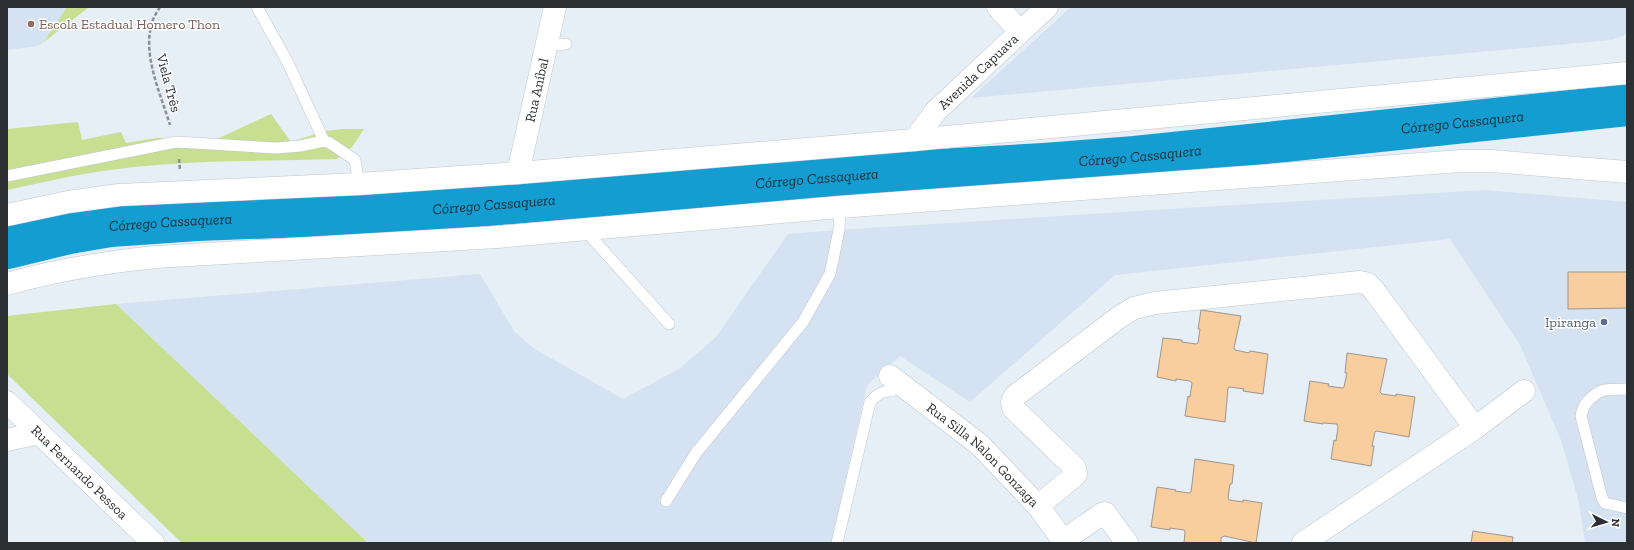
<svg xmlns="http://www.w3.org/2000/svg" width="1634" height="550" font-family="'Zilla Slab',serif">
  <rect width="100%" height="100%" fill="#e6eef6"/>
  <g fill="#d5e2f1">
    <path d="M7,7H67L44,42L38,46L7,50Z"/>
    <path d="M1071,7H1627V34L1611,40L971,98Z"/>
    <path d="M1485,190L1627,202V543H1585L1579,502L1561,440L1520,345L1450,239L1115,275L970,402L900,356L867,385L831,543H368L116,304L480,274L514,331L533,348L623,399L679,369L716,337L788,234L839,230L1202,207Z"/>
  </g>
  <g fill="#c6df90">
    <path d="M67,7H89L44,42Z"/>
    <path d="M271,114L291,142L325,131L343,129H364L352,147L337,159C277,161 217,160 157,165C107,168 56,179 7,190V129L78,122L82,140L121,132L126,143L157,138L217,139Z"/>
    <path d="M116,304L368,543H182L7,374V316Z"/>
  </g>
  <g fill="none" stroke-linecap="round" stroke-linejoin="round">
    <path stroke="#149dd0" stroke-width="42" id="s1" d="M7,248L69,233L110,226L197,220L390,213L884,173L1044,164L1135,157L1627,105"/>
  </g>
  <g fill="#f8ce9f" stroke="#9d968e">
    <path d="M1568,272H1627V308L1568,309Z"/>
    <path d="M1201,310L1241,316L1234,348L1235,350L1249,353L1250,351L1268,354L1263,394L1243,391L1244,389L1230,387L1228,388L1225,422L1185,416L1188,396L1190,397L1192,383L1190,381L1176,379V381L1157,377L1163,338L1182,340V342L1196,344L1198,343L1200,329H1198Z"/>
    <path d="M1347,353L1387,359L1380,392L1382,394L1396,396V394L1415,397L1409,437L1376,431L1375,432L1372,446H1374L1371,466L1331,459L1334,440L1336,441L1338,427L1337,424L1323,423V424L1304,421L1310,381L1329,384L1328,386L1342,388L1344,387L1347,373H1345Z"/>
    <path d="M1195,459L1234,465L1232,484H1230L1228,498L1229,500L1243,502V500L1262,503L1256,543L1224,536L1221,538V543H1184L1185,532L1184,530L1170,528V530L1151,527L1157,487L1176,490L1175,491L1189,493L1191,492Z"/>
    <path d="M1473,531L1513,537L1512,543H1471Z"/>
  </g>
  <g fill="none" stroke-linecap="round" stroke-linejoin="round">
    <g stroke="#bfc6ce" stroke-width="12">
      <g id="lane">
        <path d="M257,7L288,63L324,141"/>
        <path d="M545,46L566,44"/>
        <path d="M7,176L176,142L276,148L300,146L324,141L330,143L355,160L359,184"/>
        <path d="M584,229L669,324"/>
        <path d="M1627,389C1606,390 1602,386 1587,402C1583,407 1582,410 1581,416L1602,498L1605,503L1627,508"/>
        <path d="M666,501L696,453L803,322L830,274L839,230L840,207"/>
        <path d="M837,543L870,402C876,395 883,390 892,391L890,376"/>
      </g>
    </g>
    <g stroke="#bfc6ce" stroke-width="23">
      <g id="street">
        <path d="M998,7L1020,32"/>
        <path id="s2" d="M914,140L936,111L1047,7"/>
        <path id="s3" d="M518,173L555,7"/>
        <path id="s4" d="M890,376L980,445L1038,506L1065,543"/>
        <path id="s5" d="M7,402L153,543"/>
        <path d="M7,440L39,433"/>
        <path d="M1038,506L1073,477L1076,474L1075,468L1013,408L1012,402L1015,396L1118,318L1134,308L1155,303L1360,282L1368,284L1373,289L1475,428"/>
        <path d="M1064,540L1102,514L1105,513L1127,543"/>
        <path d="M1303,543L1475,428L1524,391"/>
      </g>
    </g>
    <g stroke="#bfc6ce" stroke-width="23">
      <g id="secondary">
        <path d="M7,215L68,202L119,195L359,184L518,173L914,140L1627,73"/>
        <path d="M7,284C56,270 106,262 156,257L497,237L840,207L1461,161H1491L1627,172"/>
      </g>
    </g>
    <g stroke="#8a8f95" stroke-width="2.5" stroke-dasharray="4 2" stroke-linecap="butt">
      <path d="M160,7C157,12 153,18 152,23C142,55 161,95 170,125"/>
      <path d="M179,159L180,170"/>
    </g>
    <use href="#lane" stroke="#fff" stroke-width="11"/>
    <use href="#street" stroke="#fff" stroke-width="22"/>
    <use href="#secondary" stroke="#fff" stroke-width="22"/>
  </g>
  <circle fill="#8d6e63" stroke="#fff" stroke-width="1.5" cx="31" cy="24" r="4"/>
  <circle fill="#5c6f8a" stroke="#fff" stroke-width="1.5" cx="1604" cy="322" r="4"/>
  <g text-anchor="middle" stroke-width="3" stroke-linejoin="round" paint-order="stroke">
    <g font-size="14" fill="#785e54" stroke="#fff" text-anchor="start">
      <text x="39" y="29">Escola Estadual Homero Thon</text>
    </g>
    <g font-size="14" fill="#2d3033" stroke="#fff">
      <text dy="5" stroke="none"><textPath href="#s2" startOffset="94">Avenida Capuava</textPath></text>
      <text transform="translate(169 83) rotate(75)" y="5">Viela Três</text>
      <text dy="5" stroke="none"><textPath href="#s3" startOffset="85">Rua Aníbal</textPath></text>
      <text dy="5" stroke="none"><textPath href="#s4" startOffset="122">Rua Silla Nalon Gonzaga</textPath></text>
      <text dy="5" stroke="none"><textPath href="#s5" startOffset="101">Rua Fernando Pessoa</textPath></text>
    </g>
    <g font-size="14" fill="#4e5e75" stroke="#fff" text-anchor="end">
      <text x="1596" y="327">Ipiranga</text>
    </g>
    <g font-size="15" font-style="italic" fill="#1b2f39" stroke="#fff">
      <text dy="5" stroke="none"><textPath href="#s1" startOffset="1462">Córrego Cassaquera</textPath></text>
      <text dy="5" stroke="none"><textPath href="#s1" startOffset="1138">Córrego Cassaquera</textPath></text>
      <text dy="5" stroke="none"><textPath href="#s1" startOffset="814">Córrego Cassaquera</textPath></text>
      <text dy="5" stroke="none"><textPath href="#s1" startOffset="490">Córrego Cassaquera</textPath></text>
      <text dy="5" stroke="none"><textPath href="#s1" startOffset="166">Córrego Cassaquera</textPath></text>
    </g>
  </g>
  <rect width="1634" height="550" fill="none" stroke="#2d3033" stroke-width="16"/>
  <g transform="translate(1606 522) rotate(95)" stroke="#ffffff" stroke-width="3" paint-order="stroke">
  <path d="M0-3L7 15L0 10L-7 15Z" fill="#2d3033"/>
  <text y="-6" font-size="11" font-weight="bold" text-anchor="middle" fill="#2d3033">N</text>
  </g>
</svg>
